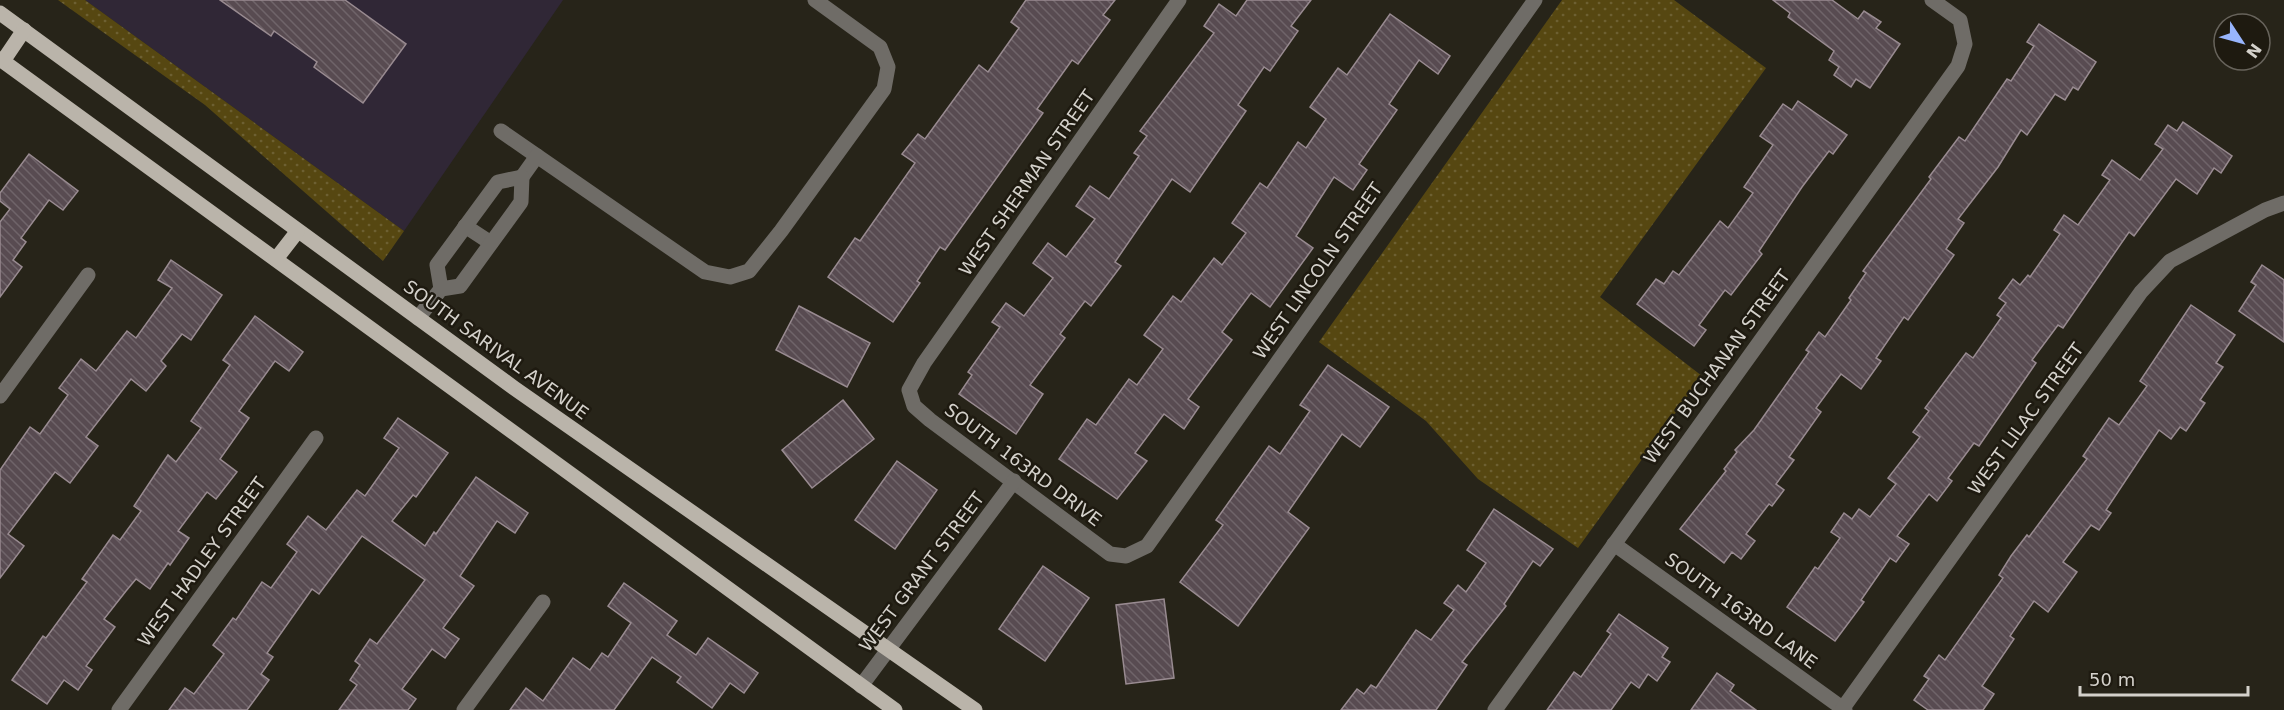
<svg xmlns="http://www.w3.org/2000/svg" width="2284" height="710" font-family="'DejaVu Sans',sans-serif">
  <defs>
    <pattern id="green-dots" width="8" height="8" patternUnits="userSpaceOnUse" patternTransform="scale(1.5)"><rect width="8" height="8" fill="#564711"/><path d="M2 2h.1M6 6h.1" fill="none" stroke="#6d6032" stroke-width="1.8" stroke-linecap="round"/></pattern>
    <pattern id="building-back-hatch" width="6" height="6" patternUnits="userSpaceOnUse" patternTransform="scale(1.5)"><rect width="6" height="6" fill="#584b51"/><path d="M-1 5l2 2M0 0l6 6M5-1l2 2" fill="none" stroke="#6f6469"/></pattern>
  </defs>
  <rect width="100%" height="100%" fill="#272419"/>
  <path fill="#302736" d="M85,0H563L404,231Z"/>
  <g fill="url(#green-dots)">
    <path d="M58,0H85L404,231L383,261L205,105Z"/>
    <path d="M1562,0H1674L1766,68L1600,297L1702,376L1578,548L1478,479L1426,421L1319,342Z"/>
  </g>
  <g fill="url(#building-back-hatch)" stroke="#998b91" stroke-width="1.5">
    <path d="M220,0H345L406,44L363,103L314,67L317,62L274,31L271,36Z"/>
    <path d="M1026,0H1115L1103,15L1110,20L1078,64L1072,60L1037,109L1043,113L945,250L940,247L917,281L920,283L893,322L828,277L855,238L860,241L915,163L902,154L918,134L925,139L979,65L988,72L1019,28L1011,22Z"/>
    <path d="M1247,0H1311L1291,26L1298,31L1270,71L1264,67L1238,105L1246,111L1190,192L1172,179L1115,262L1121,266L1091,306L1085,301L1060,334L1065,338L1030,385L1043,394L1016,434L959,394L972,375L968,372L1000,327L992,322L1006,303L1024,316L1053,278L1033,263L1048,243L1066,257L1095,219L1076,206L1090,186L1109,199L1139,156L1134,153L1147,136L1140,131L1214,33L1204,26L1219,4L1236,16Z"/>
    <path d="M1773,0H1832L1858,19L1864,11L1881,22L1876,28L1900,44L1870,88L1856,79L1851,87L1834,75L1839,67L1829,60L1834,51L1788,17L1790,13Z"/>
    <path d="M1390,14L1450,56L1438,74L1419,60L1389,104L1397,110L1359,164L1367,170L1353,190L1334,177L1296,236L1313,248L1270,307L1251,293L1222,332L1232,340L1188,399L1199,407L1184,429L1164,414L1135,453L1147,461L1117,499L1059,459L1087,419L1096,425L1129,379L1137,385L1163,349L1144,335L1173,296L1181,302L1214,258L1222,265L1246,233L1232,223L1260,183L1267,188L1298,142L1306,148L1326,119L1310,107L1338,68L1347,75Z"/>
    <path d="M2039,24L2096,62L2078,90L2073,87L2065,100L2055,94L2027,135L2021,130L1998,167L1958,219L1964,223L1946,249L1954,255L1908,320L1904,317L1876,358L1881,361L1861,389L1841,374L1816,408L1821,412L1789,457L1794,460L1776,484L1784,490L1772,506L1769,504L1746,534L1755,541L1741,559L1732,552L1724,563L1680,529L1726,471L1724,469L1737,452L1735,450L1754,430L1809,352L1806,350L1819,332L1825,337L1851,300L1849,298L1866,273L1863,271L1931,179L1929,177L1959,137L1965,141L2007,79L2011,81L2034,46L2027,42Z"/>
    <path d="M1798,101L1847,135L1833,154L1829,151L1802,187L1759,251L1762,254L1731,295L1725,290L1699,325L1706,330L1694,346L1637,304L1656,279L1664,284L1673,271L1679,275L1720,221L1728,228L1753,193L1744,187L1773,145L1760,136L1783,104L1792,110Z"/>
    <path d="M2183,122L2232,156L2221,173L2214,168L2197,194L2176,179L2134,236L2129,232L2063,328L2058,325L2032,360L2036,363L1979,446L1974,443L1948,478L1952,481L1937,501L1929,494L1897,536L1909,544L1896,562L1890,558L1861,600L1864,602L1835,641L1787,607L1815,567L1818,569L1840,538L1831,532L1844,513L1852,519L1859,509L1870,517L1896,484L1888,478L1920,437L1913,432L1929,411L1925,408L1966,353L1973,358L2001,318L1997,315L2006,303L1999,298L2013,279L2020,285L2028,275L2030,277L2060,234L2054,230L2064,215L2078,225L2110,180L2102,175L2112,160L2140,180L2163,149L2155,144L2168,125L2177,131Z"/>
    <path d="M29,154L78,191L63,210L49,200L21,238L26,242L13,260L22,267L0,297V222L10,209L0,201V193Z"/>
    <path d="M171,260L222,295L191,340L182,334L161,361L166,366L146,391L131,379L86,437L98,446L70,483L55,472L8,534L24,546L0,578V470L30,427L40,434L60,406L68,395L59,388L81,359L96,371L127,331L136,338L172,288L158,280Z"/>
    <path d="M2262,265L2284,280V342L2239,311L2256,285L2251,282Z"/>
    <path d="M2191,305L2235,335L2216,363L2223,367L2200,400L2205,403L2186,431L2180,427L2171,439L2159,430L2106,510L2111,513L2099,530L2091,525L2063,562L2077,572L2048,612L2034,601L2010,636L2014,639L1982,686L1994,694L1983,710H1928L1914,700L1929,679L1924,676L1939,655L1945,660L2003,578L1999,575L2011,556L2027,535L2029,537L2087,459L2083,456L2109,418L2119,425L2147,386L2140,381Z"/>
    <path d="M799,306L870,343L847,387L776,350Z"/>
    <path d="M255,316L303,352L289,371L275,361L239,411L249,418L220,459L237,472L216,499L207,492L178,531L189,538L170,565L168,563L150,589L136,579L126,591L104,619L115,627L86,666L92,670L78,690L64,680L47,704L12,680L43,636L46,638L87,582L82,579L113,535L120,540L141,511L134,506L168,455L176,462L201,428L191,421L230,365L223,360Z"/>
    <path d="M1328,365L1389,407L1360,447L1342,434L1288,512L1309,528L1238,626L1180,582L1223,525L1216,520L1269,446L1280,454L1310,411L1300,405Z"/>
    <path d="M843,400L874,439L812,488L782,450Z"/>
    <path d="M398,418L448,453L416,497L413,495L392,521L425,546L434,532L436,534L476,477L528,513L515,533L497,521L460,576L474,586L443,628L459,639L445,658L432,649L402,689L416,699L408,710H339L357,685L350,680L360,665L355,661L370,639L377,644L425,580L362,536L319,594L312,589L267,653L273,657L261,674L269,680L247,710H169L185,688L194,694L224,654L213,645L233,618L236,620L262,582L271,588L297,552L287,544L308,516L326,530L357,490L365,496L399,448L384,438Z"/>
    <path d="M897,461L937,490L895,549L855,520Z"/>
    <path d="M1494,509L1553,549L1540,566L1533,561L1504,604L1506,606L1462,662L1467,665L1436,710H1341L1357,689L1364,694L1371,685L1376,688L1416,630L1431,640L1454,610L1444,603L1458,585L1466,592L1486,563L1467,550Z"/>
    <path d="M1043,566L1089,598L1045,661L999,629Z"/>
    <path d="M624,583L677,621L667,635L696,655L708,638L758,673L744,693L730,683L712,708L677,682L681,677L652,657L614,710H510L526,688L543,701L573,658L590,670L602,653L608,657L631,623L608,606Z"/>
    <path d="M1164,599L1174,678L1126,684L1116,605Z"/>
    <path d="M1619,614L1668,648L1662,657L1670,662L1657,681L1648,674L1639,688L1631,682L1611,710H1547L1574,672L1581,677L1611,634L1607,631Z"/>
    <path d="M1717,673L1734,685L1730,691L1756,710H1691Z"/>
  </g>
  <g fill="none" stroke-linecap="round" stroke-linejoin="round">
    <g stroke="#6f6c67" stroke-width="15">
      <path d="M1179,0L924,363L909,390L914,406L930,420L1110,554L1126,556L1147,546L1535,0"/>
      <path d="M501,131L537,156"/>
      <path d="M522,177L537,156L705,272L730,277L749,271L781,231L884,89L888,67L880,47L815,0"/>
      <path d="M465,226L491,243"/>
      <path d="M418,318L441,289L460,286L521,202L522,177L498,182L437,265L441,289"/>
      <path d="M0,396L88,275"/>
      <path d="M1614,544L1845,710"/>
      <path d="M861,686L1014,481"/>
      <path d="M1843,708L2141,292L2170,261L2265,210L2284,203"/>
      <path d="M119,710L316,438"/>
      <path d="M464,710L543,602"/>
      <path d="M1495,710L1958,66L1965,44L1960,20L1932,0"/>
    </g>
    <g stroke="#bab4aa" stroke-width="15">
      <path d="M0,13L514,388L975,710"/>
      <path d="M0,59L895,710"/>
      <path d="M3,61L24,30"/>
      <path d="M276,259L297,232"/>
    </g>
  </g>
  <g text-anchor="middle" stroke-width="5" stroke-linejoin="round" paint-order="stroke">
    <g font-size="18" fill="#d4d1cb" stroke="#1e1a10">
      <text transform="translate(1027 183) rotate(-55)" y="6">WEST SHERMAN STREET</text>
      <text transform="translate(1318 271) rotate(-55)" y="6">WEST LINCOLN STREET</text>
      <text transform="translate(496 350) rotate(36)" y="6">SOUTH SARIVAL AVENUE</text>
      <text transform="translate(1717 367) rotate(-54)" y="6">WEST BUCHANAN STREET</text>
      <text transform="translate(2026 419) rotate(-54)" y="6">WEST LILAC STREET</text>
      <text transform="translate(1023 465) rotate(37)" y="6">SOUTH 163RD DRIVE</text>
      <text transform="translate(202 562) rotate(-54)" y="6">WEST HADLEY STREET</text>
      <text transform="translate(922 572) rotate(-53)" y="6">WEST GRANT STREET</text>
      <text transform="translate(1741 611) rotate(36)" y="6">SOUTH 163RD LANE</text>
    </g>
  </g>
  <g transform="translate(2242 42) rotate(126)"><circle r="28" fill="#1e1a10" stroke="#67635b" stroke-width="1.5"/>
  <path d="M0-4.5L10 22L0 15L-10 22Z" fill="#98b5fd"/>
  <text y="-9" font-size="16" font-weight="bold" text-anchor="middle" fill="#d4d1cb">N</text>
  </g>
  <path d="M2080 686v9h168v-9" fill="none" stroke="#d4d1cb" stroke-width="3"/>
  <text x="2089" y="686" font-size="18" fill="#d4d1cb" stroke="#1e1a10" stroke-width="4.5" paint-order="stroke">50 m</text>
</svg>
